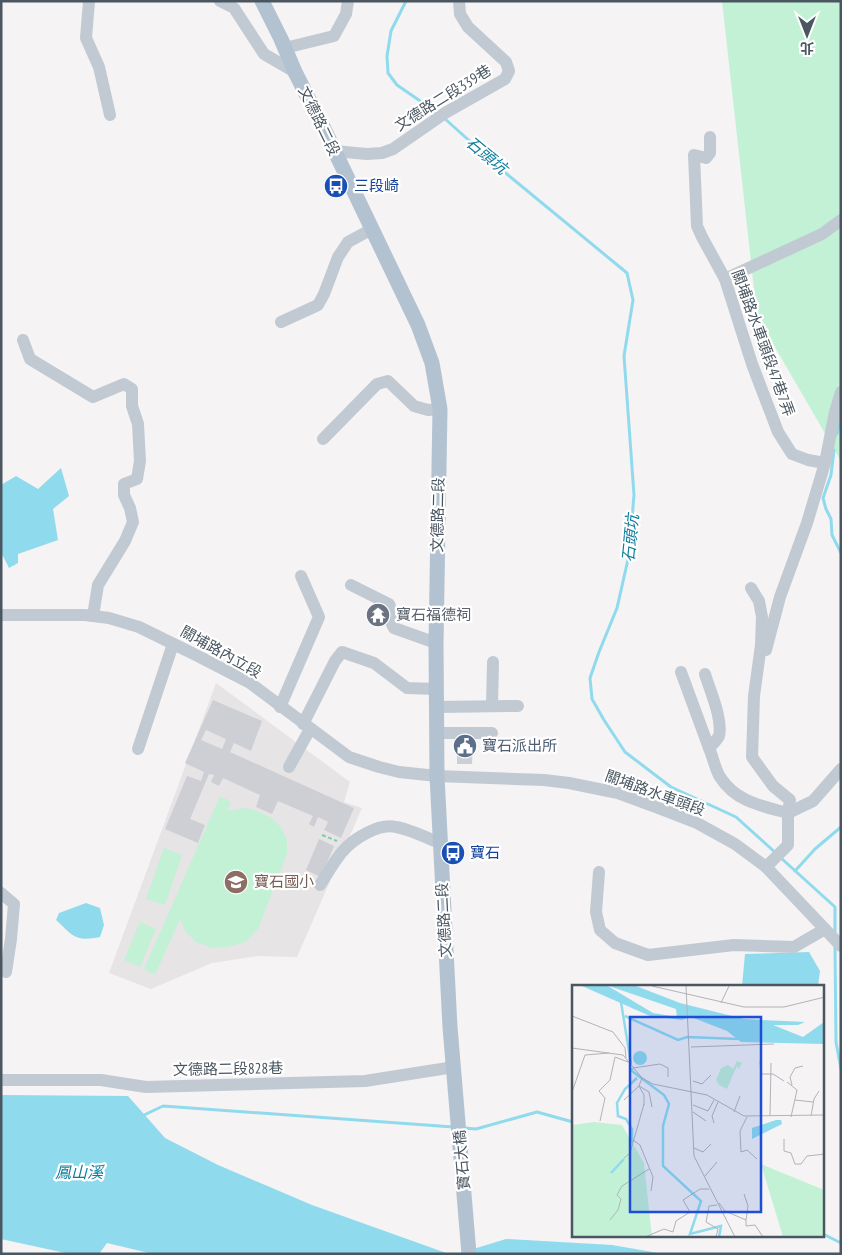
<svg xmlns="http://www.w3.org/2000/svg" width="842" height="1255" font-family="'PT Sans Narrow','Noto Sans TC',sans-serif">
  <rect width="100%" height="100%" fill="#f5f3f3"/>
  <path fill="#e6e4e5" d="M216,683L350,782L344,802L362,808L297,957L258,956L212,963L151,989L109,973Z"/>
  <g fill="#c3f1d5">
    <path d="M722,1H841V461L757,316Z"/>
    <path d="M220,796L231,802L227,811L245,808L257,811L272,818L281,827L287,840V854L258,929L245,942L227,947L212,948L196,942L185,931L180,919L155,975L144,969Z"/>
    <path d="M164,848L182,855L165,905L146,899Z"/>
    <path d="M140,922L156,929L140,967L124,960Z"/>
  </g>
  <g fill="#90daee">
    <path d="M61,468L69,496L53,509L58,540L18,554V563L9,568L1,552V485L16,476L38,489Z"/>
    <path d="M86,903L100,908L104,925L100,937C75,942 73,936 56,920L59,913Z"/>
    <path d="M809,952L820,971L818,986H742L745,954Z"/>
    <path d="M1,1095L128,1096L165,1138L218,1165L312,1205L449,1254H153L107,1243L99,1254H70L1,1239Z"/>
    <path d="M506,1239L612,1245L664,1254H457Z"/>
  </g>
  <g fill="none" stroke-linecap="round" stroke-linejoin="round">
    <g stroke="#90daee" stroke-width="3">
      <path d="M406,1L391,31L387,56L388,73L397,85L439,114"/>
      <path d="M444,118L502,170L627,273L633,300L624,356L634,495L629,555L617,608L599,652L590,678L592,699L604,720L625,752L671,787L736,817L777,854"/>
      <path d="M837,434L841,418"/>
      <path d="M834,450L831,475L823,498L826,509L831,519L832,535L841,553"/>
      <path d="M781,858L835,907V933"/>
      <path d="M795,871L815,849L841,827"/>
      <path d="M835,947L836,1042L841,1069"/>
      <path d="M142,1116L163,1106L453,1127"/>
      <path d="M464,1128L476,1129L537,1112L573,1122"/>
      <path d="M823,1234L841,1243"/>
    </g>
  </g>
  <g fill="#cdcfd5" fill-rule="evenodd">
    <path d="M375,609L382,611L380,621L373,619Z"/>
    <path d="M213,700L262,721L251,751L234,743L230,752L354,808L341,838L324,830L328,822L318,817L314,827L309,824L313,816L278,801L272,814L256,807L260,795L223,778L219,786L211,782L214,775L209,774L190,819L205,825L198,843L165,829L187,776L201,781L204,772L185,763ZM206,730L226,739L222,749L201,740Z"/>
    <path d="M457,738L473,739L472,764H457Z"/>
    <path d="M319,839L334,846L321,877L306,870Z"/>
  </g>
  <g fill="none" stroke-linecap="round" stroke-linejoin="round">
    <path stroke="#7ad0a6" stroke-width="2" stroke-dasharray="4 2.5" stroke-linecap="butt" d="M322,835L337,841"/>
    <g stroke="#c1cad2" stroke-width="12">
      <path d="M89,1L86,38L99,67L110,115"/>
      <path d="M220,1L234,8L264,54L295,72"/>
      <path d="M285,48L334,36L346,14L348,1"/>
      <path d="M710,137V153L706,158L694,155L697,226L702,237L725,279L752,364L778,432L792,454L808,460L825,463"/>
      <path d="M334,151L367,154L382,153L393,149L445,113L505,79L509,71L506,62L468,27L460,14L459,1"/>
      <path d="M725,279L822,234L841,220"/>
      <path d="M281,322L318,305L324,294L338,257L348,242L372,229"/>
      <path d="M23,340L30,359L93,397L124,384L132,389V406L138,424L140,461L137,479L124,484V495L130,508L133,522L125,541L98,585L93,616"/>
      <path d="M323,439L377,384L388,381L414,406L428,410L440,409"/>
      <path d="M351,585L389,604C393,612 388,621 394,628L436,643"/>
      <path d="M1,615H85L109,618L139,627L198,656L250,683L349,757L379,767L399,772L437,776L544,780L569,783L618,793L656,807L697,823L735,844L766,867L841,946"/>
      <path d="M766,650L780,597L807,523L825,463L835,412L841,392"/>
      <path d="M681,672L709,748"/>
      <path d="M705,674C710,691 723,719 719,736C717,740 712,745 709,748C713,757 715,769 720,777C736,802 762,806 788,813L790,800L773,786L752,757L754,696L761,645L762,617L759,601L751,588"/>
      <path d="M492,706L493,662"/>
      <path d="M280,707L319,617L301,576"/>
      <path d="M436,707L518,706"/>
      <path d="M303,724L335,661L342,652L374,663L407,688L436,689"/>
      <path d="M436,733H492"/>
      <path d="M138,749L173,644"/>
      <path d="M289,767L310,729"/>
      <path d="M766,867L788,845V813L813,801L841,769"/>
      <path d="M599,872L596,912L600,930L615,943L648,955L734,945L794,947L825,929"/>
      <path d="M320,885C327,874 334,862 342,852C353,839 378,823 396,827C409,829 427,838 440,843"/>
      <path d="M1,893L14,904L11,939L6,972"/>
      <path d="M1,1080H101L146,1087L365,1081L454,1067"/>
    </g>
    <path stroke="#b3c2d1" stroke-width="15" d="M262,1L281,39L295,72L326,133L418,325L432,363L440,409L436,643L437,776L450,1027L469,1254"/>
  </g>
  <defs>
    <g id="bus-disc" transform="scale(1.25)"><circle r="9.5" fill="#1a4fb4" stroke="#fff"/><path d="M-5-6H5V4H4V6H2V4H-2V6H-4V4H-5ZM-3.5-4V0h7V-4ZM-3.5 1.2v1.5H-2V1.2ZM2 1.2v1.5H3.5V1.2Z" fill="#fff"/></g>
    <g id="temple-disc" transform="scale(1.25)"><circle r="9.5" fill="#6b7280" stroke="#fff"/><path d="M0-6L5-2H3V0L6.5 2.5H4V6H1.5V3h-3V6H-4V2.5H-6.5L-3 0V-2H-5Z" fill="#fff"/></g>
    <g id="civic-disc" transform="scale(1.25)"><circle r="9.5" fill="#5c6f8a" stroke="#fff"/><path d="M-.6-6.5H3V-4.5H.6V-3L4-1V1h2V6H-6V1h2V-1L-.6-3ZM-1.2 2.5V6h2.4V2.5Z" fill="#fff"/></g>
    <g id="school-disc" transform="scale(1.25)"><circle r="9.5" fill="#8d6e63" stroke="#fff"/><path d="M0-5L7-2L0 1L-7-2ZM-4 1L0 2.5L4 1V4Q0 6-4 4Z" fill="#fff"/></g>
  </defs>
  <g fill-rule="evenodd">
    <use href="#bus-disc" x="336" y="186"/>
    <use href="#temple-disc" x="378" y="615"/>
    <use href="#civic-disc" x="465" y="746"/>
    <use href="#bus-disc" x="453" y="853"/>
    <use href="#school-disc" x="236" y="882"/>
  </g>
  <g text-anchor="middle" stroke-width="4.5" stroke-linejoin="round" paint-order="stroke">
    <g font-size="15" fill="#4a5661" stroke="#fff">
      <text transform="translate(443 98) rotate(-32)" y="5">文德路二段339巷</text>
      <text transform="translate(319 121) rotate(64)" y="5">文德路二段</text>
      <text transform="translate(763 343) rotate(70)" y="5">關埔路水車頭段47巷7弄</text>
      <text transform="translate(438 515) rotate(-89)" y="5">文德路二段</text>
      <text transform="translate(221 652) rotate(29)" y="5">關埔路內立段</text>
      <text transform="translate(655 793) rotate(20)" y="5">關埔路水車頭段</text>
      <text transform="translate(444 920) rotate(-93)" y="5">文德路二段</text>
      <text transform="translate(228 1069) rotate(-1)" y="5">文德路二段828巷</text>
      <text transform="translate(462 1160) rotate(-95)" y="5">寶石大橋</text>
    </g>
    <g font-size="15" fill="#164399" stroke="#fff" text-anchor="start">
      <text x="354" y="191">三段崎</text>
      <text x="470" y="858">寶石</text>
    </g>
    <g font-size="15" fill="#5b616d" stroke="#fff" text-anchor="start">
      <text x="396" y="620">寶石福德祠</text>
    </g>
    <g font-size="15" fill="#4e5e75" stroke="#fff" text-anchor="start">
      <text x="482" y="751">寶石派出所</text>
    </g>
    <g font-size="15" fill="#785e54" stroke="#fff" text-anchor="start">
      <text x="254" y="887">寶石國小</text>
    </g>
    <g font-size="16" font-style="italic" fill="#0c7c9b" stroke="#fff">
      <text transform="translate(487 155) rotate(40)" y="6">石頭坑</text>
      <text transform="translate(630 538) rotate(-84)" y="6">石頭坑</text>
      <text x="79" y="1178">鳳山溪</text>
    </g>
  </g>
  <g transform="translate(572 985)">
    <rect width="252" height="252" fill="#f5f3f3"/>
    <path d="M165,76L170,78L167,84L165,81L155,104L147,100L144,95L149,83L156,80L161,84ZM22,137L50,140L72,178L80,252H0V140ZM189,179L252,205V252H211Z" fill="#c3f1d5"/>
    <path d="M10,1H36L81,28L105,32L104,24L37,1H64L108,18L172,34L233,37L226,40H201L231,52L252,37V59L169,57L155,46L119,32L110,35L78,31ZM61 73a7 7 0 1 1 14 0a7 7 0 1 1-14 0ZM204,135H209L210,139L180,154V143Z" fill="#90daee"/>
    <path fill="none" stroke="#90daee" stroke-width="2.5" d="M49,17L59,79M53,31L106,55L115,52L167,54M60,83V86L92,110L97,119L91,141V181L129,216L118,249L149,241L147,252M60,158V144L54,134L46,131L45,118L53,104L65,93M39,188L52,174"/>
    <path fill="none" stroke="#b1b4b9" stroke-width="1" d="M80,1L172,22H212L253,12M114,1L122,171L163,252M149,18L157,1M0,31L41,47L53,63L54,73M119,62L202,59M0,63L51,70L70,93L81,99L135,110L172,131L253,130M188,76L189,89H201L212,96M61,83L88,79L96,83V92M121,96L130,99L139,90M215,97L225,105L219,132M220,100L218,92L223,83L231,81M67,101L72,110V120M67,101L77,107L80,122M0,107L13,70L37,68M52,115L67,101L70,93M223,115L241,117M121,120L136,126L142,115M121,127L134,136M162,127L168,111M198,131L199,78M239,131L242,114L247,106M175,132L168,146L169,167L175,165L185,174M28,136L33,113L27,106L38,95L43,72L56,77M142,138L140,131L146,117M212,154V166L219,168L223,179H229L235,171L253,169M61,155L68,160L81,192L79,206M122,163L131,167L139,159M52,173L58,168L72,119M133,191L145,177M172,209L176,221L174,235M147,218L153,226L174,235V241L183,240L191,252M38,235L46,225L49,214L45,210L50,201L77,184M73,252L92,244L101,247L104,236L118,227L111,215L128,204H137M144,252L146,244L134,237L137,221L145,220"/>
    <path fill="#1d4ed8" fill-opacity="0.15" stroke="#1d4ed8" stroke-width="2.5" d="M58,32H189V227H58Z"/>
    <rect width="252" height="252" fill="none" stroke="#4a5661" stroke-width="2.5"/>
  </g>
  <rect width="842" height="1255" fill="none" stroke="#4a5661" stroke-width="5"/>
  <g transform="translate(807 35) rotate(180)" stroke="#ffffff" stroke-width="4" paint-order="stroke">
  <path d="M0-4L9 19L0 12L-9 19Z" fill="#4a5661"/>
  <text y="-8" font-size="14" font-weight="bold" text-anchor="middle" fill="#4a5661">北</text>
  </g>
</svg>
